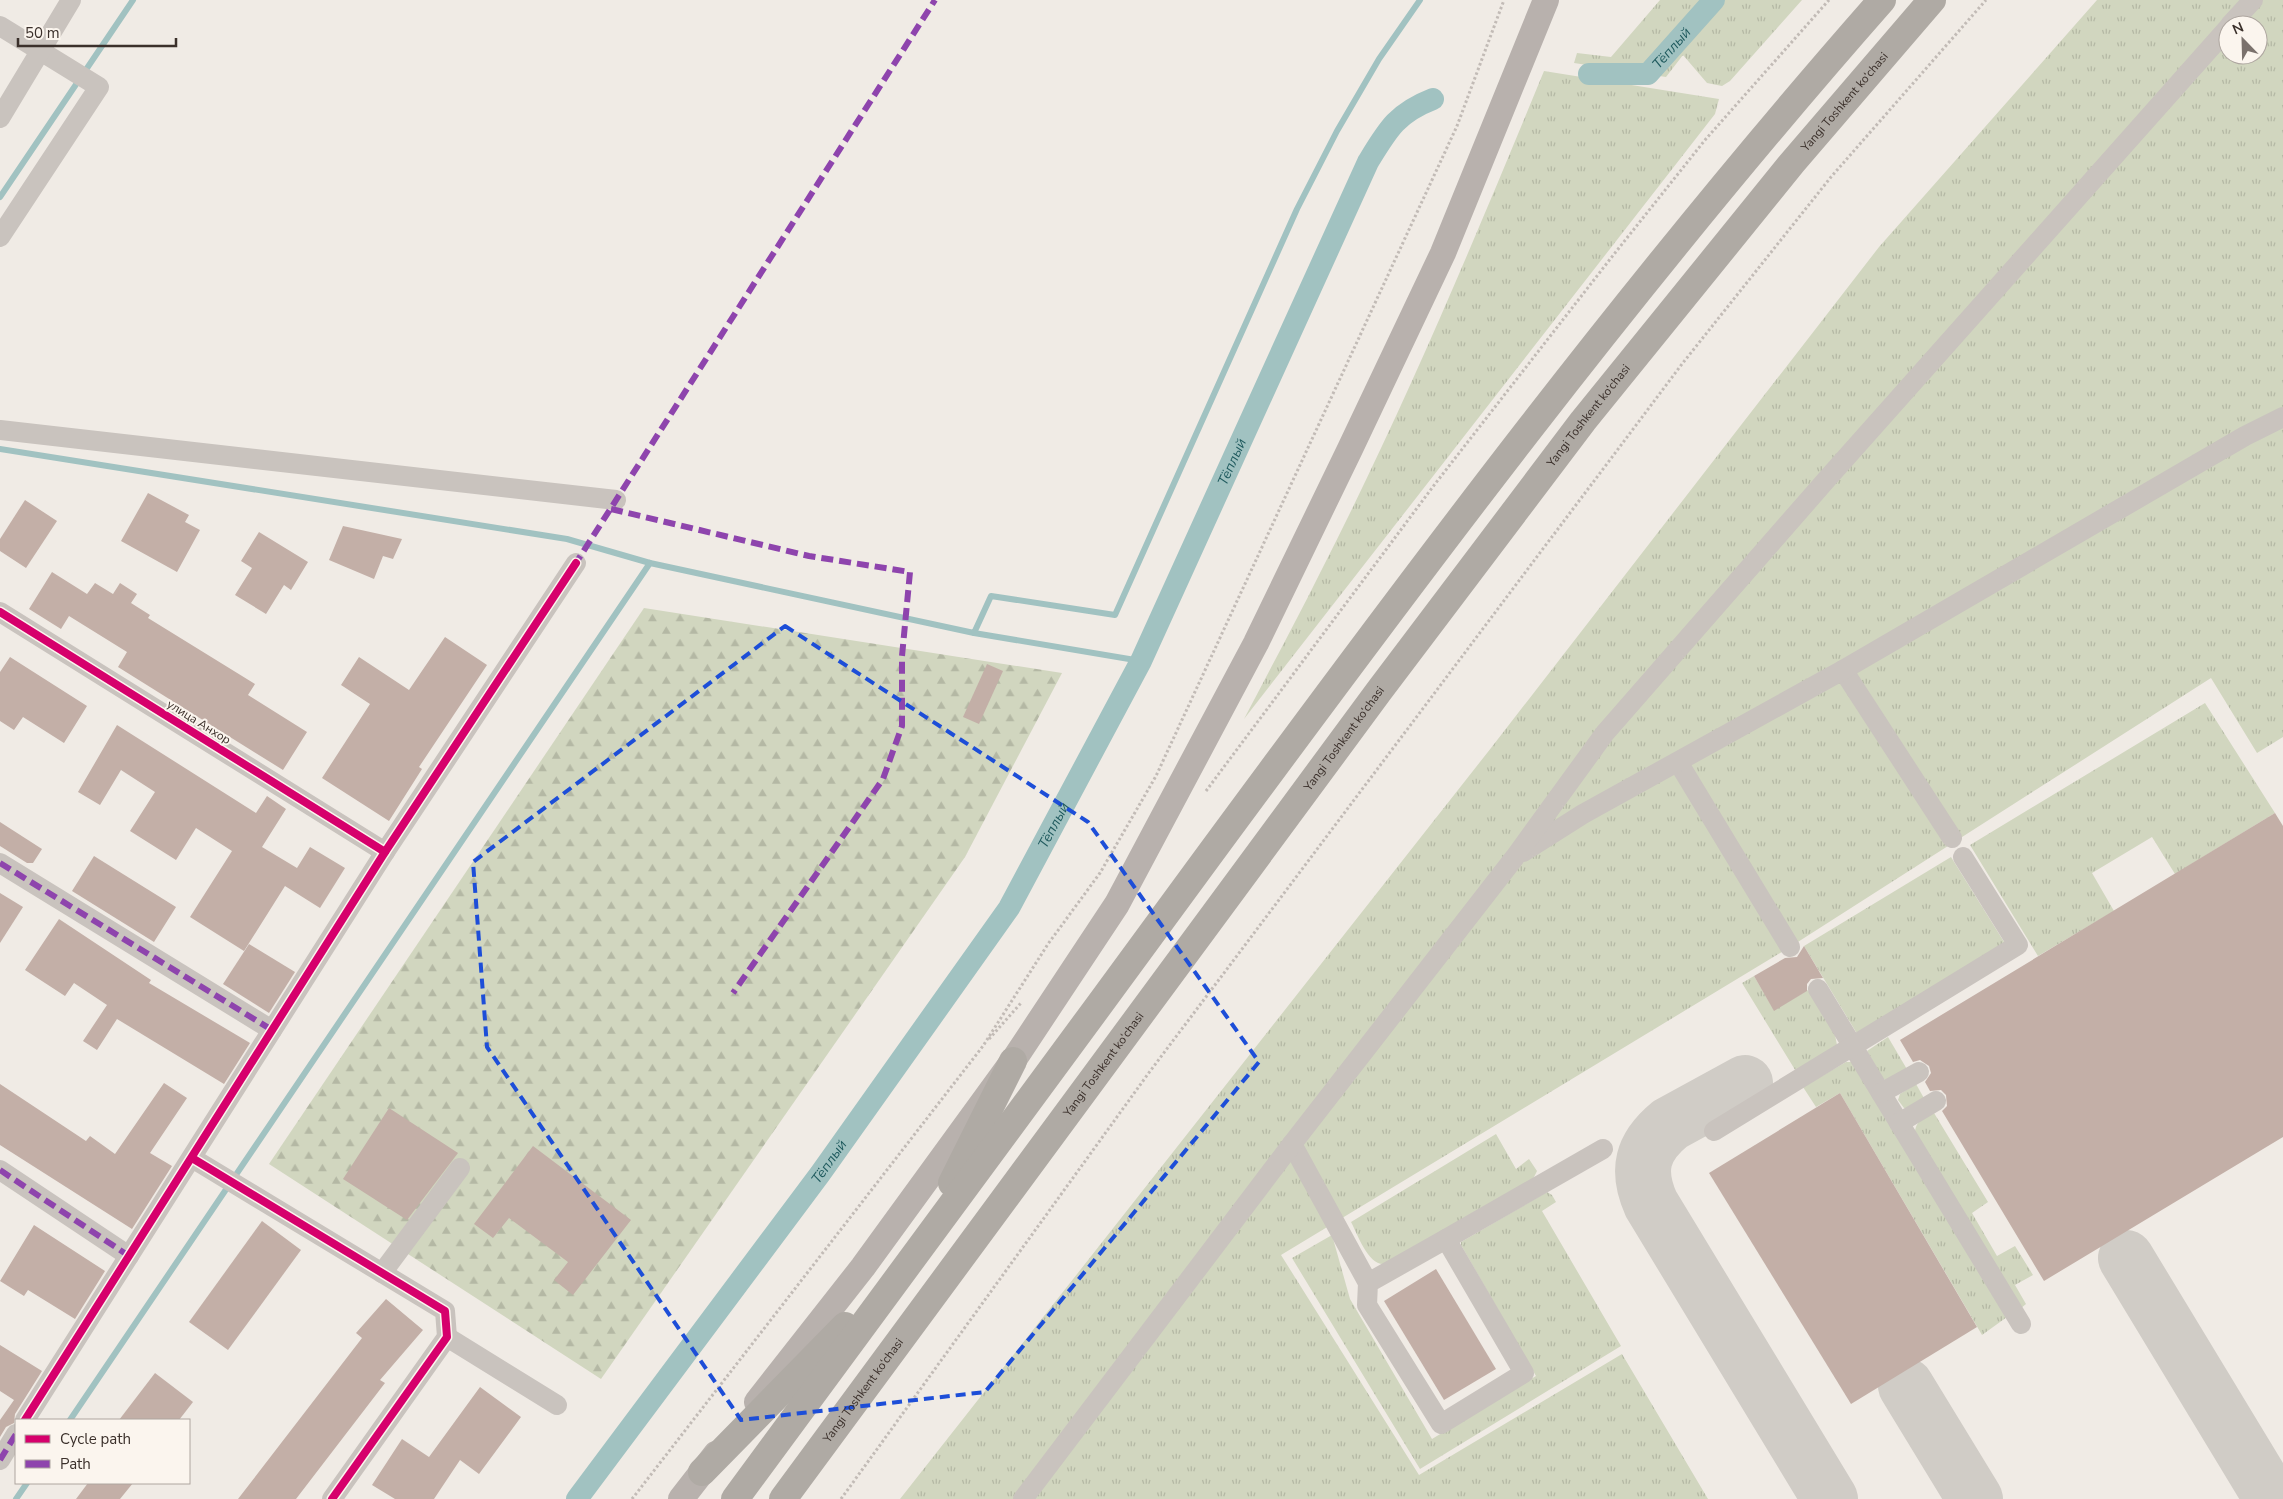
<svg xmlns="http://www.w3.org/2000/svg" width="2283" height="1499" font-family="'Nunito Sans',sans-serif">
  <defs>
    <pattern id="grass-tufts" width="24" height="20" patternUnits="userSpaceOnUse" patternTransform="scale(1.25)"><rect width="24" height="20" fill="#d1d6bf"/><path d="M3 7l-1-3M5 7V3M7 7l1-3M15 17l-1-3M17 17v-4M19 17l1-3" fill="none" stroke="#b4b8a4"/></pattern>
    <pattern id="forest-firs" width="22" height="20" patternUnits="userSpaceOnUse" patternTransform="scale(1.25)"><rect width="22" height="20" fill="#d1d6bf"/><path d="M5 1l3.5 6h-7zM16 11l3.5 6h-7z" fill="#b4b8a4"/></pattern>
  </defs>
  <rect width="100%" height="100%" fill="#f0ebe5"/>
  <g fill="url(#grass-tufts)" fill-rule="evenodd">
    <path d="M1660,0H1802L1730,81L1722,86L1707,83L1683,55L1666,77L1574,63L1577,53L1611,57Z"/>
    <path d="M2097,0H2283V737L2257,753L2211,678L1790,947L1281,1255L1419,1475L1622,1354L1708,1499H900L1491,748L1879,247ZM2228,25H2258V55H2228Z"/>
    <path d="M1544,71L1719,99L1715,114L1244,719C1269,671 1295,623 1319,575C1403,411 1474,241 1544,71Z"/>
    <path d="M2205,703L2275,813L2175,874L2152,837L2092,873L2114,911L2038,956L1970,845Z"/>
    <path d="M1951,857L2006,945L1859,1033L1856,1032L1804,946Z"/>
    <path d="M1754,976L1774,1010L1808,990L1835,1035L1837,1045L1797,1073L1742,983Z"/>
    <path d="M1888,1037L1908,1071L1886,1080L1883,1079L1867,1051Z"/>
    <path d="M1846,1062H1852L2007,1317L1982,1335L1840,1093L1816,1107L1803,1087Z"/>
    <path d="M1916,1084L1925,1100L1908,1108H1904L1898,1100L1900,1094Z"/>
    <path d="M1934,1113L1988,1202L1972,1213L1997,1256L2015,1246L2033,1275L2015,1285L2026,1304L2020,1309L1915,1134C1915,1121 1923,1118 1934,1113Z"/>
    <path d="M1496,1134L1516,1169L1529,1159L1537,1171L1531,1183L1384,1264C1368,1265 1358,1235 1351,1222Z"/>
    <path d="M1547,1192L1552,1195L1556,1202L1542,1211L1621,1346L1420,1469L1292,1258L1332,1235L1350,1299L1432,1439L1536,1376L1461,1245V1242Z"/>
  </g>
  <path fill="url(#forest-firs)" d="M644,608L1062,673L965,857L601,1379L269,1164Z"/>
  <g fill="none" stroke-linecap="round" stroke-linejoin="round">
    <g stroke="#a1c2c1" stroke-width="6">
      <path d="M0,197L133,0"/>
      <path d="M0,449L567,539L650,563L974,633L991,596L1115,615L1297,209L1337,131L1379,59L1420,0"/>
      <path d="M974,633L1141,661"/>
      <path d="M70,1420L650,563"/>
      <path d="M16,1499L27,1483"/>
    </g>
    <g stroke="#a1c2c1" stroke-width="22">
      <path id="s1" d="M1589,74H1648L1714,0"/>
      <path id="s2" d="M577,1499L820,1174L1009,908L1141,661L1368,162C1388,129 1397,113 1433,99"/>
    </g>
    <g stroke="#d0ccc6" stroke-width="56">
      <path d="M1745,1083L1670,1124C1642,1147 1636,1170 1651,1204L1830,1499"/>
      <path d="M2126,1258L2272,1499"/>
      <path d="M1906,1386L1975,1499"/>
    </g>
  </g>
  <g fill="#c3afa7">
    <path d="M148,493L189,515L185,522L200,530L177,572L121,541Z"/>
    <path d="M25,500L57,521L26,568L0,551V539Z"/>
    <path d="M343,526L402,539L393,559L383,556L374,579L329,560Z"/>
    <path d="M259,532L308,562L291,590L284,585L266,614L235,595L252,568L241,561Z"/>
    <path d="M52,572L87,594L95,583L113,594L120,583L137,594L131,603L150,615L148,618L255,684L248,695L307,732L283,770L118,667L127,652L69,616L61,629L29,609Z"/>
    <path d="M445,637L487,665L419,767L422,769L389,821L322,778L370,704L341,685L359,657L409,690Z"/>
    <path d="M10,657L87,706L64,743L23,717L14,730L0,721V672Z"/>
    <path d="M987,664L1003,671L979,724L963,717Z"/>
    <path d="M117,725L256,813L267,796L286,809L262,847L297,868L310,847L345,868L320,908L285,886L244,951L190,917L232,851L196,828L176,860L130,831L155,792L121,770L100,805L78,792Z"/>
    <path d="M2275,813L2283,826V1137L2044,1281L1942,1111L1947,1106L1946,1095L1941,1090L1930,1091L1925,1082L1931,1073L1929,1066L1920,1060L1913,1062L1900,1040Z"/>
    <path d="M0,822L42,849L33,863H27L0,846Z"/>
    <path d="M94,856L176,907L154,942L72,891Z"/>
    <path d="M0,893L23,907L0,943Z"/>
    <path d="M59,919L151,980L149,983L250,1043L224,1084L117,1019L97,1050L83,1041L107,1005L74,983L65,996L25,970Z"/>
    <path d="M249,944L295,972L269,1013L223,984Z"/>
    <path d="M1804,946L1823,978L1811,979L1807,984V991L1774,1011L1754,976L1785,958L1797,957Z"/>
    <path d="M164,1083L187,1098L150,1153L172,1166L132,1229L0,1145V1084L86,1141L90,1136L115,1154Z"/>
    <path d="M1840,1093L1977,1327L1851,1404L1709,1173Z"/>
    <path d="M389,1108L458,1153L407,1220L343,1179Z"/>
    <path d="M533,1146L631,1220L573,1295L554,1280L568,1262L509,1218L493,1238L474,1224Z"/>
    <path d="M262,1221L301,1250L228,1350L189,1322Z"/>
    <path d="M34,1225L105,1271L75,1319L28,1290L24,1296L0,1281Z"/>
    <path d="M1436,1269L1496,1369L1444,1400L1384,1301Z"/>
    <path d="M386,1299L423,1330L380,1380L385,1383L296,1499H238L362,1338L356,1333Z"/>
    <path d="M0,1345L42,1371L15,1414L14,1423L6,1427L0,1437V1420L14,1400L0,1391Z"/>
    <path d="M155,1373L193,1402L179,1420H119Z"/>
    <path d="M480,1387L521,1417L479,1474L460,1460L434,1499H395L372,1485L402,1439L429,1457Z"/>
    <path d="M88,1483H133L120,1499H76Z"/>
  </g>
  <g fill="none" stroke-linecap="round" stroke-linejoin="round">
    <g stroke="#c2bbb6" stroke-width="3" stroke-dasharray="2.5 2.5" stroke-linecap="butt">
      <path d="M1206,791L1435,484L1611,258L1705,140L1829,0"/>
      <path d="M989,1039L1021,1003"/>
      <path d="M632,1499L983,1046L1048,944L1100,873L1156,776L1457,126L1504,0"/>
      <path d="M841,1499L1148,1074L1682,364L1831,177L1986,0"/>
    </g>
    <g stroke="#c9c3be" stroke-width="20">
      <path d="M2230,25L2253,0"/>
      <path d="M0,26L99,87L0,237"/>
      <path d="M0,118L71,0"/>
      <path d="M0,430L616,500"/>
      <path d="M0,612L385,852"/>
      <path d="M1843,670L1952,838"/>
      <path d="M1678,762L1790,947"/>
      <path d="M1523,852L1583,814L1843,670L2245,436L2283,417"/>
      <path d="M0,863L272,1030"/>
      <path d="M1818,989L2021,1324"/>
      <path d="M1881,1093L1919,1072"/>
      <path d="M1899,1123L1936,1101"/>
      <path d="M1714,1131L2018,945L1963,857"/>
      <path d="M1292,1144L1368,1283L1367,1305L1441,1424L1524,1373L1446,1239L1368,1283"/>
      <path d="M192,1158L445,1311L447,1337L332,1499"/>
      <path d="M0,1170L129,1256"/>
      <path d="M1446,1239L1603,1149"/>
      <path d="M382,1273L460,1168"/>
      <path d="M447,1337L557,1405"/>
      <path d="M25,1420L385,852L576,563"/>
      <path d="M0,1460L16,1434"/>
      <path d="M1023,1499L1292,1144L1515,857L1605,733L1827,479L2228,28"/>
    </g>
    <g stroke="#b8b1ad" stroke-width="26">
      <path d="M757,1402L863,1267L1013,1061L1117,904L1256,643L1350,449L1443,253L1546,0"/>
      <path d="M681,1499L716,1454"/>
    </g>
    <g stroke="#afaaa4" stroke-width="28">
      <path d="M952,1183L1013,1061"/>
      <path d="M702,1472L845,1326"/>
      <path d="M735,1499C889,1290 1043,1082 1196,873C1416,574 1637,278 1882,0"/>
      <path id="s3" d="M783,1499L1379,691L1583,421L1792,163L1932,0"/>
    </g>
    <g stroke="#8e44ad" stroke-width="6" stroke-dasharray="12 6" stroke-linecap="butt">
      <path d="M611,509L809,556L910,572L902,656V726L883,779L733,993"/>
      <path d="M574,566L935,0"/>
      <path d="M0,863L272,1030"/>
      <path d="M0,1170L129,1256"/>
      <path d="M0,1460L16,1434"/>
    </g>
    <g stroke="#fbf5ee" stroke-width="11">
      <g id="cycleway">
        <path d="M0,612L385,852"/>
        <path d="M192,1158L445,1311L447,1337L332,1499"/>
        <path d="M25,1420L385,852L576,563"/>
      </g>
    </g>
    <use href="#cycleway" stroke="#d6006c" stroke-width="8"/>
  </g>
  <path fill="none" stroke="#1d4ed8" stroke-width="4" stroke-dasharray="10 6" stroke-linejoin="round" d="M785,626L1088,822L1259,1062L985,1392L741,1420L487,1047L473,862Z"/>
  <g text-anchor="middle" stroke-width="4" stroke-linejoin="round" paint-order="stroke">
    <g font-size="12" fill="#3b302b" stroke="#fbf5ee">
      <text dy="4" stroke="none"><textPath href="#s3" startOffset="1755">Yangi Toshkent ko‘chasi</textPath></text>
      <text dy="4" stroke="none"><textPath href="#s3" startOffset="1350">Yangi Toshkent ko‘chasi</textPath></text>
      <text transform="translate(199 722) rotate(32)" y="4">улица Анхор</text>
      <text dy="4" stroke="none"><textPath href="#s3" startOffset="945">Yangi Toshkent ko‘chasi</textPath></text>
      <text dy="4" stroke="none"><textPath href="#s3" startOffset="540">Yangi Toshkent ko‘chasi</textPath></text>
      <text dy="4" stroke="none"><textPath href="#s3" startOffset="135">Yangi Toshkent ko‘chasi</textPath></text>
    </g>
    <g font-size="14" font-style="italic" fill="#1f5a5e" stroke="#fbf5ee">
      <text dy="5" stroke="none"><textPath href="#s1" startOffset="94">Тёплый</textPath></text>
      <text dy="5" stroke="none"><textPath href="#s2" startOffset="1231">Тёплый</textPath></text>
      <text dy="5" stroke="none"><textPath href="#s2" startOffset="826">Тёплый</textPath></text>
      <text dy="5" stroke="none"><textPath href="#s2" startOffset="421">Тёплый</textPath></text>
    </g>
  </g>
  <rect x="15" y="1419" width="175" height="65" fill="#fbf5ee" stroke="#aea6a0"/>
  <rect x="25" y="1435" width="25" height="8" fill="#d6006c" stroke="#aea6a0"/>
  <text x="60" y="1444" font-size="15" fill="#3b302b">Cycle path</text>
  <rect x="25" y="1460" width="25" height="8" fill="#8e44ad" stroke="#aea6a0"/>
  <text x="60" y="1469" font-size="15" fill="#3b302b">Path</text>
  <g transform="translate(2243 40) rotate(337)"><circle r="24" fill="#fbf5ee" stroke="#aea6a0"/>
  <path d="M0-4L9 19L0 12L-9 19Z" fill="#7a716c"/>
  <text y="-8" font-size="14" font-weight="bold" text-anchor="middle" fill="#3b302b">N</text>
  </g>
  <path d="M18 38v8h158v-8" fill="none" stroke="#3b302b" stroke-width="2.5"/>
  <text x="25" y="38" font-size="15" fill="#3b302b" stroke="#fbf5ee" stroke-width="4" paint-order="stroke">50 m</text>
</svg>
